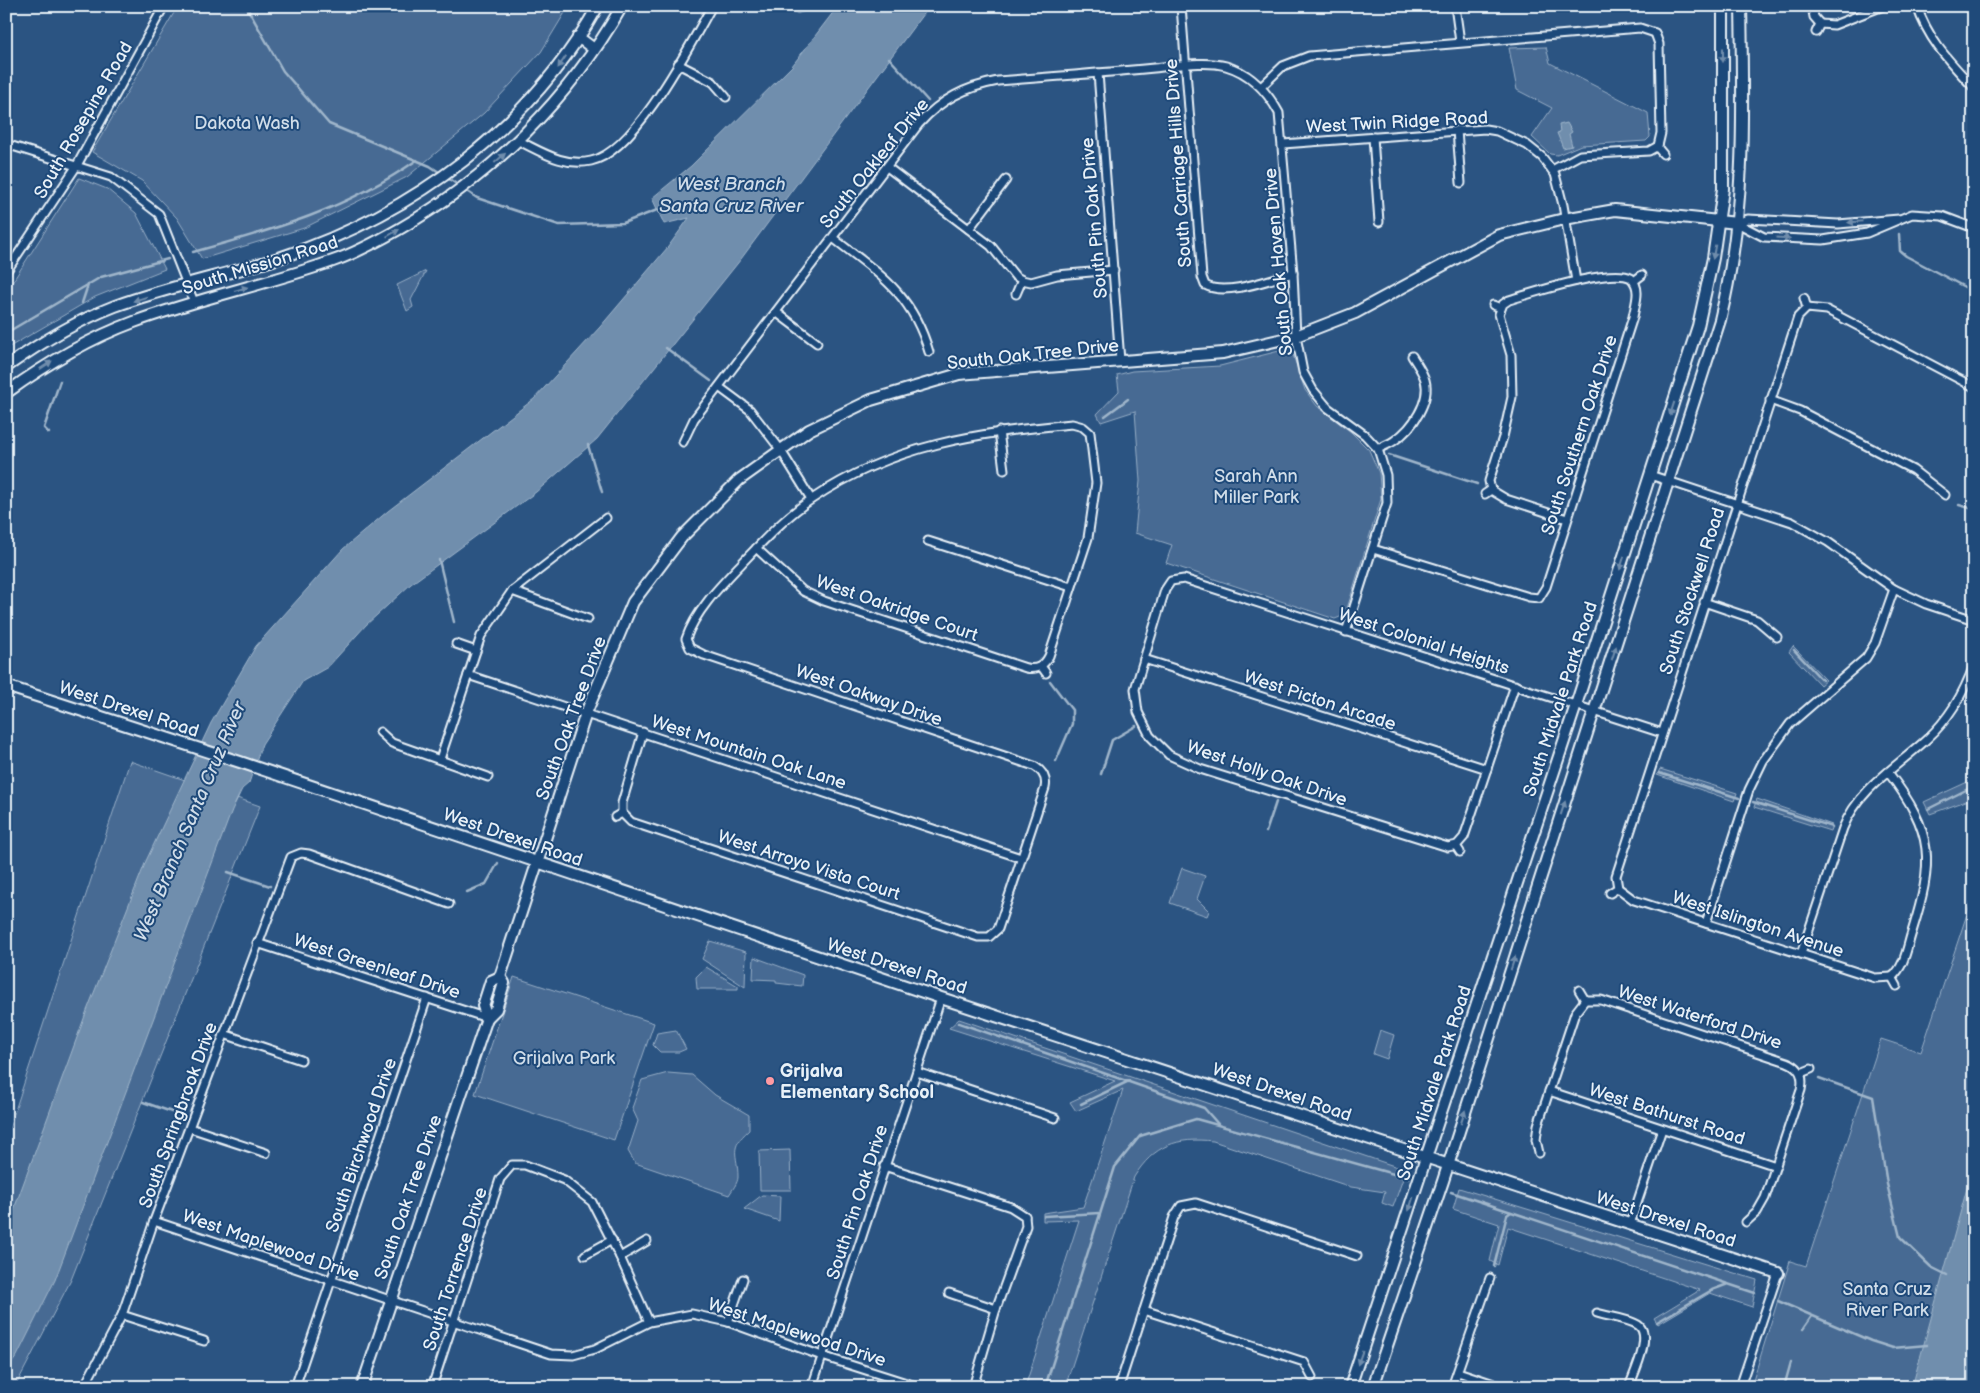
<svg xmlns="http://www.w3.org/2000/svg" width="1980" height="1393" font-family="'Balsamiq Sans',sans-serif">
  <rect width="100%" height="100%" fill="#2b5482"/>
  <filter id="ink" filterUnits="userSpaceOnUse"><feTurbulence type="fractalNoise" baseFrequency=".02" numOctaves="2"/><feDisplacementMap in="SourceGraphic" scale="10" xChannelSelector="R" yChannelSelector="G"/><feConvolveMatrix kernelMatrix="1 2 1 2 8 2 1 2 1" color-interpolation-filters="sRGB"/></filter>
  <g filter="url(#ink)">
    <g fill="#476b93" stroke="#98aec6">
      <path d="M178,6H569L541,52L484,113L407,177L304,228L202,259L177,218L142,181L92,152Z"/>
      <path d="M1546,47L1550,63L1648,113L1650,137L1646,141L1581,145L1557,155L1550,154L1532,137L1552,108L1517,90L1509,48Z"/>
      <path d="M79,178L107,189L136,213L165,269L95,297L6,349V292Z"/>
      <path d="M426,271L411,300L413,307L407,311L397,285Z"/>
      <path d="M1279,351H1287L1293,355L1305,390L1317,406L1351,432L1369,450L1379,473L1381,499L1345,615L1335,619L1166,563L1172,545L1135,533L1140,481L1135,411L1101,422L1097,414L1119,391L1117,375L1132,371L1220,366Z"/>
      <path d="M1793,646L1826,680L1820,685L1789,652Z"/>
      <path d="M130,761L260,806L71,1280L15,1387H6V1138Z"/>
      <path d="M1660,769L1737,793L1734,801L1657,775Z"/>
      <path d="M1974,779V798L1930,814L1924,802Z"/>
      <path d="M1757,799L1832,825L1830,831L1754,807Z"/>
      <path d="M1182,868L1205,876L1197,899L1209,911L1207,916L1170,903Z"/>
      <path d="M1974,893V1387H1751L1790,1261L1806,1266L1881,1039L1921,1052Z"/>
      <path d="M710,941L746,952L745,987L702,959Z"/>
      <path d="M754,957L803,975L802,986L776,983V980L753,979Z"/>
      <path d="M706,967L738,986V989H697L696,977Z"/>
      <path d="M514,977L654,1023L614,1140L475,1094Z"/>
      <path d="M959,1019L1406,1170L1393,1207L1382,1203L1385,1192L1351,1187L1213,1141C1177,1137 1154,1145 1134,1177L1065,1387H1025L1079,1220L1043,1221V1213L1083,1207L1123,1090L1076,1111L1070,1102L1115,1081L949,1028Z"/>
      <path d="M676,1030L686,1049L679,1052H660L653,1045L657,1033Z"/>
      <path d="M1380,1030L1394,1035L1387,1059L1373,1054Z"/>
      <path d="M668,1073L692,1075L715,1095L749,1115V1130C728,1149 738,1153 738,1177C738,1183 732,1190 729,1195L635,1163L628,1151L638,1121L632,1108L642,1080Z"/>
      <path d="M790,1150L791,1190H760L759,1151Z"/>
      <path d="M1459,1188L1757,1280L1752,1307L1710,1293L1658,1324L1654,1318L1700,1290L1508,1227L1498,1265L1490,1261L1499,1224L1453,1209Z"/>
      <path d="M762,1195L780,1196L779,1221L744,1209Z"/>
    </g>
    <g fill="#708ead" stroke="#a0b6cb">
      <path d="M838,6H929L741,259L597,439L536,492L411,584L366,625L328,667L303,681L262,744L249,783L242,789L232,810L55,1280L17,1356L6,1371V1231L86,1013L146,861L211,723L256,646L343,549L388,511L534,399L600,327L668,247L689,218L664,224L652,198L691,166L792,66Z"/>
      <path d="M1567,123L1572,132L1569,134L1572,146L1563,148L1557,133L1560,132L1559,125Z"/>
      <path d="M1974,1163V1387H1912Z"/>
    </g>
    <g fill="none" stroke-linecap="round" stroke-linejoin="round">
      <g stroke="#a0b6cb" stroke-width="2.5">
        <path d="M246,6L283,71L329,124L430,166L442,174"/>
        <path d="M889,58L928,101"/>
        <path d="M446,177L458,185"/>
        <path d="M465,190L477,198L559,225L623,223L660,209"/>
        <path d="M1899,234L1900,251L1906,256L1974,292"/>
        <path d="M193,252C276,229 345,210 417,160"/>
        <path d="M82,303L88,285"/>
        <path d="M6,333L101,277L168,259"/>
        <path d="M666,348L711,381"/>
        <path d="M1105,416L1128,399"/>
        <path d="M49,433L44,428L60,381"/>
        <path d="M588,445L602,492"/>
        <path d="M1389,455L1477,484"/>
        <path d="M1959,505L1974,509"/>
        <path d="M439,560L454,622"/>
        <path d="M1794,650L1822,680"/>
        <path d="M1050,681L1072,710V724L1056,761"/>
        <path d="M1659,773L1739,798"/>
        <path d="M1101,774L1112,740L1136,726"/>
        <path d="M1753,802L1832,827"/>
        <path d="M1928,809L1974,786"/>
        <path d="M1266,832L1276,802"/>
        <path d="M228,872L270,886"/>
        <path d="M467,892L486,884L498,863"/>
        <path d="M959,1023L1204,1108L1218,1124"/>
        <path d="M1819,1078L1873,1097L1887,1184L1900,1237L1931,1267L1947,1275"/>
        <path d="M143,1102L183,1116"/>
        <path d="M1081,1104L1129,1081"/>
        <path d="M1451,1192L1755,1293"/>
        <path d="M1044,1216L1100,1213"/>
        <path d="M1494,1266L1507,1215L1511,1212"/>
        <path d="M1778,1301L1871,1341L1893,1348L1927,1345"/>
        <path d="M1657,1322L1712,1290L1728,1284"/>
        <path d="M1803,1329L1812,1316"/>
        <path d="M1045,1387L1115,1167L1140,1136L1196,1119L1408,1178"/>
        <path d="M1784,1387L1791,1362"/>
      </g>
      <g stroke="#e8f1f8" stroke-width="11">
        <g id="street">
          <path d="M794,6L798,8L806,6"/>
          <path d="M1181,6L1202,277L1205,285C1226,297 1270,279 1293,273"/>
          <path d="M1455,6L1460,42"/>
          <path d="M1812,6L1814,17L1820,24"/>
          <path d="M1917,6C1928,40 1950,62 1974,88"/>
          <path d="M1820,24L1834,25L1883,6"/>
          <path d="M1816,32L1820,24"/>
          <path d="M678,64L713,82L726,97"/>
          <path d="M1098,73L1120,361"/>
          <path d="M1261,87L1283,66L1309,56L1640,28L1655,33"/>
          <path d="M1457,130L1461,183"/>
          <path d="M1373,137L1379,222"/>
          <path d="M519,141C542,152 564,167 591,161C635,152 690,45 712,6"/>
          <path d="M6,144L111,177L159,214L194,302"/>
          <path d="M1283,144L1485,129L1497,131L1527,145L1542,157L1555,174L1563,205L1576,281"/>
          <path d="M1657,147L1663,154"/>
          <path d="M887,167L991,246L1015,276L1022,280L1031,282L1057,275L1114,270"/>
          <path d="M1552,170L1580,155L1649,151L1658,146L1661,133L1659,44L1655,33"/>
          <path d="M1737,223L1764,237L1823,240L1867,233L1912,214L1942,216L1974,228"/>
          <path d="M1737,223L1748,219L1838,224L1899,219"/>
          <path d="M969,229L1006,180"/>
          <path d="M833,238C879,274 912,293 929,352"/>
          <path d="M6,272L76,167L164,6"/>
          <path d="M1634,281L1642,275"/>
          <path d="M1016,294L1022,280"/>
          <path d="M1804,298L1807,308"/>
          <path d="M1493,305L1501,308"/>
          <path d="M776,312L817,343"/>
          <path d="M719,387L750,410L780,449L811,499"/>
          <path d="M1770,400L1800,411L1913,470L1945,495"/>
          <path d="M999,431L1004,470"/>
          <path d="M683,442L694,419L919,124C941,99 966,87 998,81C1050,77 1102,73 1154,68C1176,66 1204,60 1226,66C1250,73 1267,91 1279,113L1293,273L1296,336L1303,372L1313,390L1328,408L1365,435L1378,449L1386,475L1387,503L1346,632"/>
          <path d="M1378,449C1383,446 1390,444 1395,440C1412,429 1431,401 1425,380C1423,372 1416,363 1412,356"/>
          <path d="M1650,475L1792,522L1828,542L1894,589L1926,604L1974,620"/>
          <path d="M1491,490L1489,481L1503,437L1512,397L1511,355L1499,314L1503,304L1509,300C1533,293 1611,267 1631,278C1642,289 1635,304 1633,317L1546,587L1539,598"/>
          <path d="M1491,490L1506,499L1567,519"/>
          <path d="M1485,494L1491,490"/>
          <path d="M928,541L1071,587"/>
          <path d="M1373,549L1529,597L1539,598"/>
          <path d="M512,591L588,619"/>
          <path d="M1704,602L1757,620L1777,637"/>
          <path d="M456,644L476,651"/>
          <path d="M1144,659L1487,769"/>
          <path d="M1041,666L1046,673"/>
          <path d="M468,675L1021,858"/>
          <path d="M1515,685L1464,837L1457,845L1448,847L1200,769L1169,755L1150,736L1138,712L1135,689L1165,590L1171,581L1184,579L1662,733"/>
          <path d="M380,732L392,743L488,777"/>
          <path d="M440,759L481,636L512,591L606,518"/>
          <path d="M1888,772C1935,833 1934,861 1912,932C1907,947 1905,966 1892,977"/>
          <path d="M622,813L631,822L978,937H989L998,929L1045,788C1047,779 1043,771 1034,766L704,655L690,648L686,639C695,611 722,584 742,563C763,541 786,516 812,499C894,444 977,433 1072,424L1083,427L1090,433L1096,483L1088,538L1049,656C1044,666 1037,670 1026,668L824,601L803,591L756,548"/>
          <path d="M622,813V803L643,732"/>
          <path d="M615,817L622,813"/>
          <path d="M1456,846L1460,852"/>
          <path d="M1610,893L1618,888"/>
          <path d="M1706,923L1749,790L1763,761L1790,724L1866,658L1875,643L1894,589"/>
          <path d="M257,943L487,1018"/>
          <path d="M1801,954L1843,828C1859,788 1897,767 1927,739C1949,719 1964,693 1974,665"/>
          <path d="M1892,977L1875,978L1634,900L1618,888L1616,876L1798,317L1807,308L1827,310L1974,387"/>
          <path d="M1892,977L1897,986"/>
          <path d="M1579,990L1585,1000"/>
          <path d="M224,1034L301,1060"/>
          <path d="M917,1072L1055,1118"/>
          <path d="M1801,1073L1811,1069"/>
          <path d="M1549,1091L1776,1166"/>
          <path d="M190,1128L266,1153"/>
          <path d="M1539,1153L1536,1140L1538,1125L1575,1013L1585,1000H1601L1787,1062C1800,1067 1804,1076 1801,1090L1765,1198L1757,1212L1746,1222"/>
          <path d="M884,1166L1011,1207L1025,1216"/>
          <path d="M154,1221L551,1354L573,1355L595,1349L649,1322L692,1314L728,1322L822,1356L919,1387"/>
          <path d="M1630,1224L1662,1129"/>
          <path d="M585,1255L612,1240"/>
          <path d="M620,1257L647,1241"/>
          <path d="M949,1293L996,1309"/>
          <path d="M1144,1310L1304,1362L1312,1377"/>
          <path d="M1597,1313C1609,1317 1627,1318 1638,1325C1653,1335 1634,1373 1629,1387"/>
          <path d="M122,1315L204,1341"/>
          <path d="M728,1322L743,1279"/>
          <path d="M1458,1372L1503,1387"/>
          <path d="M84,1387L122,1315L154,1221L291,857L301,853L309,854L449,904"/>
          <path d="M295,1387L427,998"/>
          <path d="M432,1387L500,1179L512,1165H525L564,1180L592,1202L620,1257L649,1322"/>
          <path d="M812,1387L941,998"/>
          <path d="M973,1387L996,1309L1026,1226L1025,1216"/>
          <path d="M1119,1387L1174,1217L1181,1206L1196,1203L1357,1256"/>
          <path d="M1452,1387L1490,1278"/>
          <path d="M1740,1387L1778,1273"/>
        </g>
      </g>
      <g stroke="#e8f1f8" stroke-width="14">
        <g id="secondary">
          <path d="M578,37L594,49"/>
          <path d="M6,367C40,343 76,321 115,306C170,286 227,275 282,257C414,213 529,128 598,6"/>
          <path d="M6,393C46,364 88,339 134,322C199,298 268,284 333,261C356,253 380,240 401,228C493,175 569,99 622,6"/>
          <path d="M6,686L240,762L941,998L1778,1273"/>
          <path d="M500,977L586,713L633,602L682,537L739,480L809,430L871,400L959,374L1223,353L1296,336L1355,313L1499,235L1564,219L1615,210L1737,223"/>
          <path d="M500,977L504,983L496,1009L487,1018L483,1006L491,981Z"/>
          <path d="M362,1387L487,1018"/>
          <path d="M1350,1387L1576,705L1698,326L1713,258L1723,189V6"/>
          <path d="M1373,1387L1443,1181L1720,320C1746,214 1743,113 1741,6"/>
        </g>
      </g>
      <use href="#street" stroke="#1f4a7a" stroke-width="7"/>
      <use href="#secondary" stroke="#1f4a7a" stroke-width="10"/>
    </g>
    <defs><path id="oneway-solid" d="M-6-.8H1V-3.2L6.5 0L1 3.2V.8H-6Z" transform="scale(1.25)"/></defs>
    <g fill="#6f8dac">
      <use href="#oneway-solid" transform="translate(1723 55) rotate(90)"/>
      <use href="#oneway-solid" transform="translate(562 62) rotate(124)"/>
      <use href="#oneway-solid" transform="translate(500 158) rotate(-41)"/>
      <use href="#oneway-solid" transform="translate(1855 222) rotate(175)"/>
      <use href="#oneway-solid" transform="translate(393 233) rotate(-30)"/>
      <use href="#oneway-solid" transform="translate(1783 238) rotate(3)"/>
      <use href="#oneway-solid" transform="translate(1714 252) rotate(100)"/>
      <use href="#oneway-solid" transform="translate(241 289) rotate(-15)"/>
      <use href="#oneway-solid" transform="translate(140 299) rotate(163)"/>
      <use href="#oneway-solid" transform="translate(46 365) rotate(-34)"/>
      <use href="#oneway-solid" transform="translate(1672 409) rotate(108)"/>
      <use href="#oneway-solid" transform="translate(1622 563) rotate(108)"/>
      <use href="#oneway-solid" transform="translate(1614 653) rotate(-72)"/>
      <use href="#oneway-solid" transform="translate(1563 808) rotate(-72)"/>
      <use href="#oneway-solid" transform="translate(1513 963) rotate(-72)"/>
      <use href="#oneway-solid" transform="translate(1463 1117) rotate(-72)"/>
      <use href="#oneway-solid" transform="translate(1411 1204) rotate(108)"/>
      <use href="#oneway-solid" transform="translate(1360 1358) rotate(110)"/>
    </g>
  </g>
  <circle fill="#ff9aa2" stroke="#1f4a7a" stroke-width="2" cx="770" cy="1081" r="5"/>
  <g text-anchor="middle" stroke-width="4" stroke-linejoin="round" paint-order="stroke">
    <g font-size="18" fill="#e8f1f8" stroke="#1f4a7a">
      <text transform="translate(83 120) rotate(-60)" y="6">South Rosepine Road</text>
      <text transform="translate(1397 122) rotate(-3)" y="6">West Twin Ridge Road</text>
      <text transform="translate(874 163) rotate(-51)" y="6">South Oakleaf Drive</text>
      <text transform="translate(1178 163) rotate(-94)" y="6">South Carriage Hills Drive</text>
      <text transform="translate(1094 218) rotate(-95)" y="6">South Pin Oak Drive</text>
      <text transform="translate(1278 262) rotate(-95)" y="6">South Oak Haven Drive</text>
      <text transform="translate(260 265) rotate(-17)" y="6">South Mission Road</text>
      <text transform="translate(1033 354) rotate(-6)" y="6">South Oak Tree Drive</text>
      <text transform="translate(1579 435) rotate(-72)" y="6">South Southern Oak Drive</text>
      <text transform="translate(1692 591) rotate(-72)" y="6">South Stockwell Road</text>
      <text transform="translate(897 608) rotate(19)" y="6">West Oakridge Court</text>
      <text transform="translate(1424 641) rotate(18)" y="6">West Colonial Heights</text>
      <text transform="translate(869 695) rotate(19)" y="6">West Oakway Drive</text>
      <text transform="translate(1560 699) rotate(-72)" y="6">South Midvale Park Road</text>
      <text transform="translate(1320 700) rotate(18)" y="6">West Picton Arcade</text>
      <text transform="translate(129 709) rotate(18)" y="6">West Drexel Road</text>
      <text transform="translate(571 718) rotate(-70)" y="6">South Oak Tree Drive</text>
      <text transform="translate(749 752) rotate(18)" y="6">West Mountain Oak Lane</text>
      <text transform="translate(1267 773) rotate(19)" y="6">West Holly Oak Drive</text>
      <text transform="translate(513 837) rotate(19)" y="6">West Drexel Road</text>
      <text transform="translate(809 865) rotate(18)" y="6">West Arroyo Vista Court</text>
      <text transform="translate(1758 924) rotate(18)" y="6">West Islington Avenue</text>
      <text transform="translate(377 966) rotate(18)" y="6">West Greenleaf Drive</text>
      <text transform="translate(897 966) rotate(18)" y="6">West Drexel Road</text>
      <text transform="translate(1700 1017) rotate(18)" y="6">West Waterford Drive</text>
      <text transform="translate(1434 1083) rotate(-72)" y="6">South Midvale Park Road</text>
      <text transform="translate(1282 1092) rotate(19)" y="6">West Drexel Road</text>
      <text transform="translate(1667 1114) rotate(18)" y="6">West Bathurst Road</text>
      <text transform="translate(178 1115) rotate(-70)" y="6">South Springbrook Drive</text>
      <text transform="translate(361 1145) rotate(-71)" y="6">South Birchwood Drive</text>
      <text transform="translate(408 1197) rotate(-71)" y="6">South Oak Tree Drive</text>
      <text transform="translate(857 1202) rotate(-72)" y="6">South Pin Oak Drive</text>
      <text transform="translate(1666 1219) rotate(18)" y="6">West Drexel Road</text>
      <text transform="translate(271 1245) rotate(19)" y="6">West Maplewood Drive</text>
      <text transform="translate(455 1269) rotate(-72)" y="6">South Torrence Drive</text>
      <text transform="translate(797 1332) rotate(18)" y="6">West Maplewood Drive</text>
    </g>
    <g font-size="18" fill="#d0dde9" stroke="#1f4a7a">
      <text x="247" y="129">Dakota Wash</text>
      <text x="1256" y="482">Sarah Ann<tspan x="1256" dy="21">Miller Park</tspan></text>
      <text x="564" y="1064">Grijalva Park</text>
      <text x="1887" y="1295">Santa Cruz<tspan x="1887" dy="21">River Park</tspan></text>
    </g>
    <g font-size="18" font-weight="bold" fill="#e8f1f8" stroke="#1f4a7a" text-anchor="start">
      <text x="780" y="1077">Grijalva<tspan x="780" dy="21">Elementary School</tspan></text>
    </g>
    <g font-size="19" font-style="italic" fill="#d0dde9" stroke="#1f4a7a">
      <text x="731" y="190">West Branch<tspan x="731" dy="22">Santa Cruz River</tspan></text>
      <text transform="translate(189 821) rotate(-67)" y="7">West Branch Santa Cruz River</text>
    </g>
  </g>
  <rect width="1980" height="1393" fill="none" stroke="#1f4a7a" stroke-width="25"/>
  <rect x="12" y="12" width="1955" height="1368" fill="none" stroke="#e8f1f8" stroke-width="2" filter="url(#ink)"/>
</svg>
